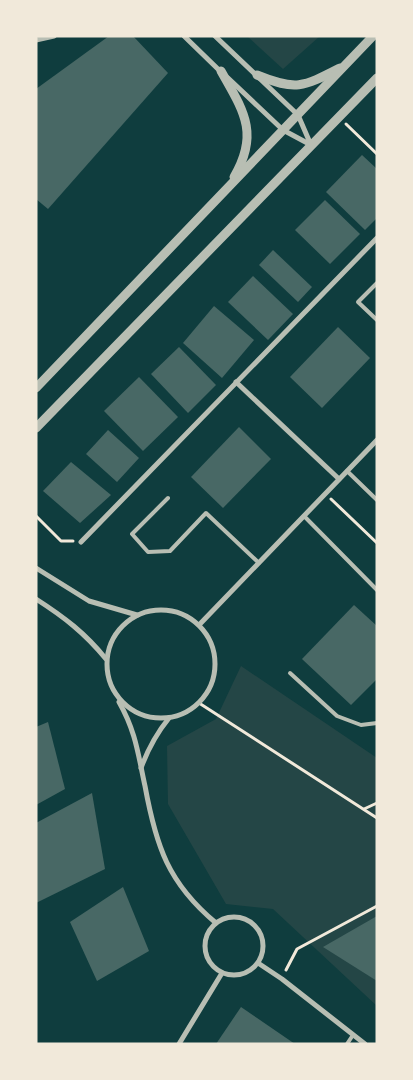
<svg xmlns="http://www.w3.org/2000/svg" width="413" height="1080" font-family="Ubuntu,sans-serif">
  <rect width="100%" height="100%" fill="#0f3d3e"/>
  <g fill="#244646">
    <path d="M247,36H320L283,69Z"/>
    <path d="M241,666L377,758V1006L273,909L226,904L168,804L167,746L216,719Z"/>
  </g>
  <g fill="#486865">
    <path d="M109,36H133L168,73L48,209L36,199V89Z"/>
    <path d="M362,155L377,169V218L365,230L326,192Z"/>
    <path d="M325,200L360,234L330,264L295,230Z"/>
    <path d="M273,250L312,287L298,302L259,265Z"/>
    <path d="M253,276L293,314L268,340L228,302Z"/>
    <path d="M214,306L254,340L222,378L183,343Z"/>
    <path d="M338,327L370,358L322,408L290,377Z"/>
    <path d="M179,347L216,385L188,413L151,374Z"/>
    <path d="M139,377L178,417L143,451L104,411Z"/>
    <path d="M239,427L271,459L223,508L191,477Z"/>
    <path d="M108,430L139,458L117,482L86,454Z"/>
    <path d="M71,462L111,495L80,523L43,491Z"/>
    <path d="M354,605L377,626V679L351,705L302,659Z"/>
    <path d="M48,722L65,789L36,805V727Z"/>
    <path d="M92,793L105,869L36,903V823Z"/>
    <path d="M123,887L149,951L97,981L70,922Z"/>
    <path d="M377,916V981L323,947Z"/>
    <path d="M241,1007L295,1044H216Z"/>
  </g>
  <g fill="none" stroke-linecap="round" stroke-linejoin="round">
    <g stroke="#f1e9da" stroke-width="3">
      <path d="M346,124L377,154"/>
      <path d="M331,499L377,543"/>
      <path d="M36,516L61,541H73"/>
      <path d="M199,703L377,818"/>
      <path d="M364,809L377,803"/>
      <path d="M286,970L297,949L377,906"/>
    </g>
    <g stroke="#b8beb3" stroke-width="4">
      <path d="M377,283L358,302L377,320"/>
      <path d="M347,471L377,500"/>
      <path d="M168,498L132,534L148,552L170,551L206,513L259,563"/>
      <path d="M304,516L377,590"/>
      <path d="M290,673L337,716L361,725L377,723"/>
      <path d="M347,1044L353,1035"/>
    </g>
    <g stroke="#b8beb3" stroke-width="5">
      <path d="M184,36L221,72"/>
      <path d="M215,36L298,115L311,145"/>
      <path d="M36,40L54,36"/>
      <path d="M228,78L283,130L311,145"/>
      <path d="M236,382L339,479"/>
      <path d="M81,542L377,238"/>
      <path d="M36,568L89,601L137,615"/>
      <path d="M36,599C64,617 85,633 106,659"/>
      <circle cx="161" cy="664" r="54"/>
      <path d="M199,625L377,440"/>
      <path d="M119,702C136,732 138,754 145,786C156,846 168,883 216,923"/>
      <path d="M141,768C148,749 156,734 169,718"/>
      <circle cx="234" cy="946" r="29"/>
      <path d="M258,963L282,979L365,1044"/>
      <path d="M179,1044L222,973"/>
    </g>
    <g stroke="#b8beb3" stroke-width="9">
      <path d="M221,71C243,110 260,133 234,177"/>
      <path d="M257,75C296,91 303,87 340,68"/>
      <path d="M36,388L373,36"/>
      <path d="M36,428L377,78"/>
    </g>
  </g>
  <rect width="413" height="1080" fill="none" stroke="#f1e9da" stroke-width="75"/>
</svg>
